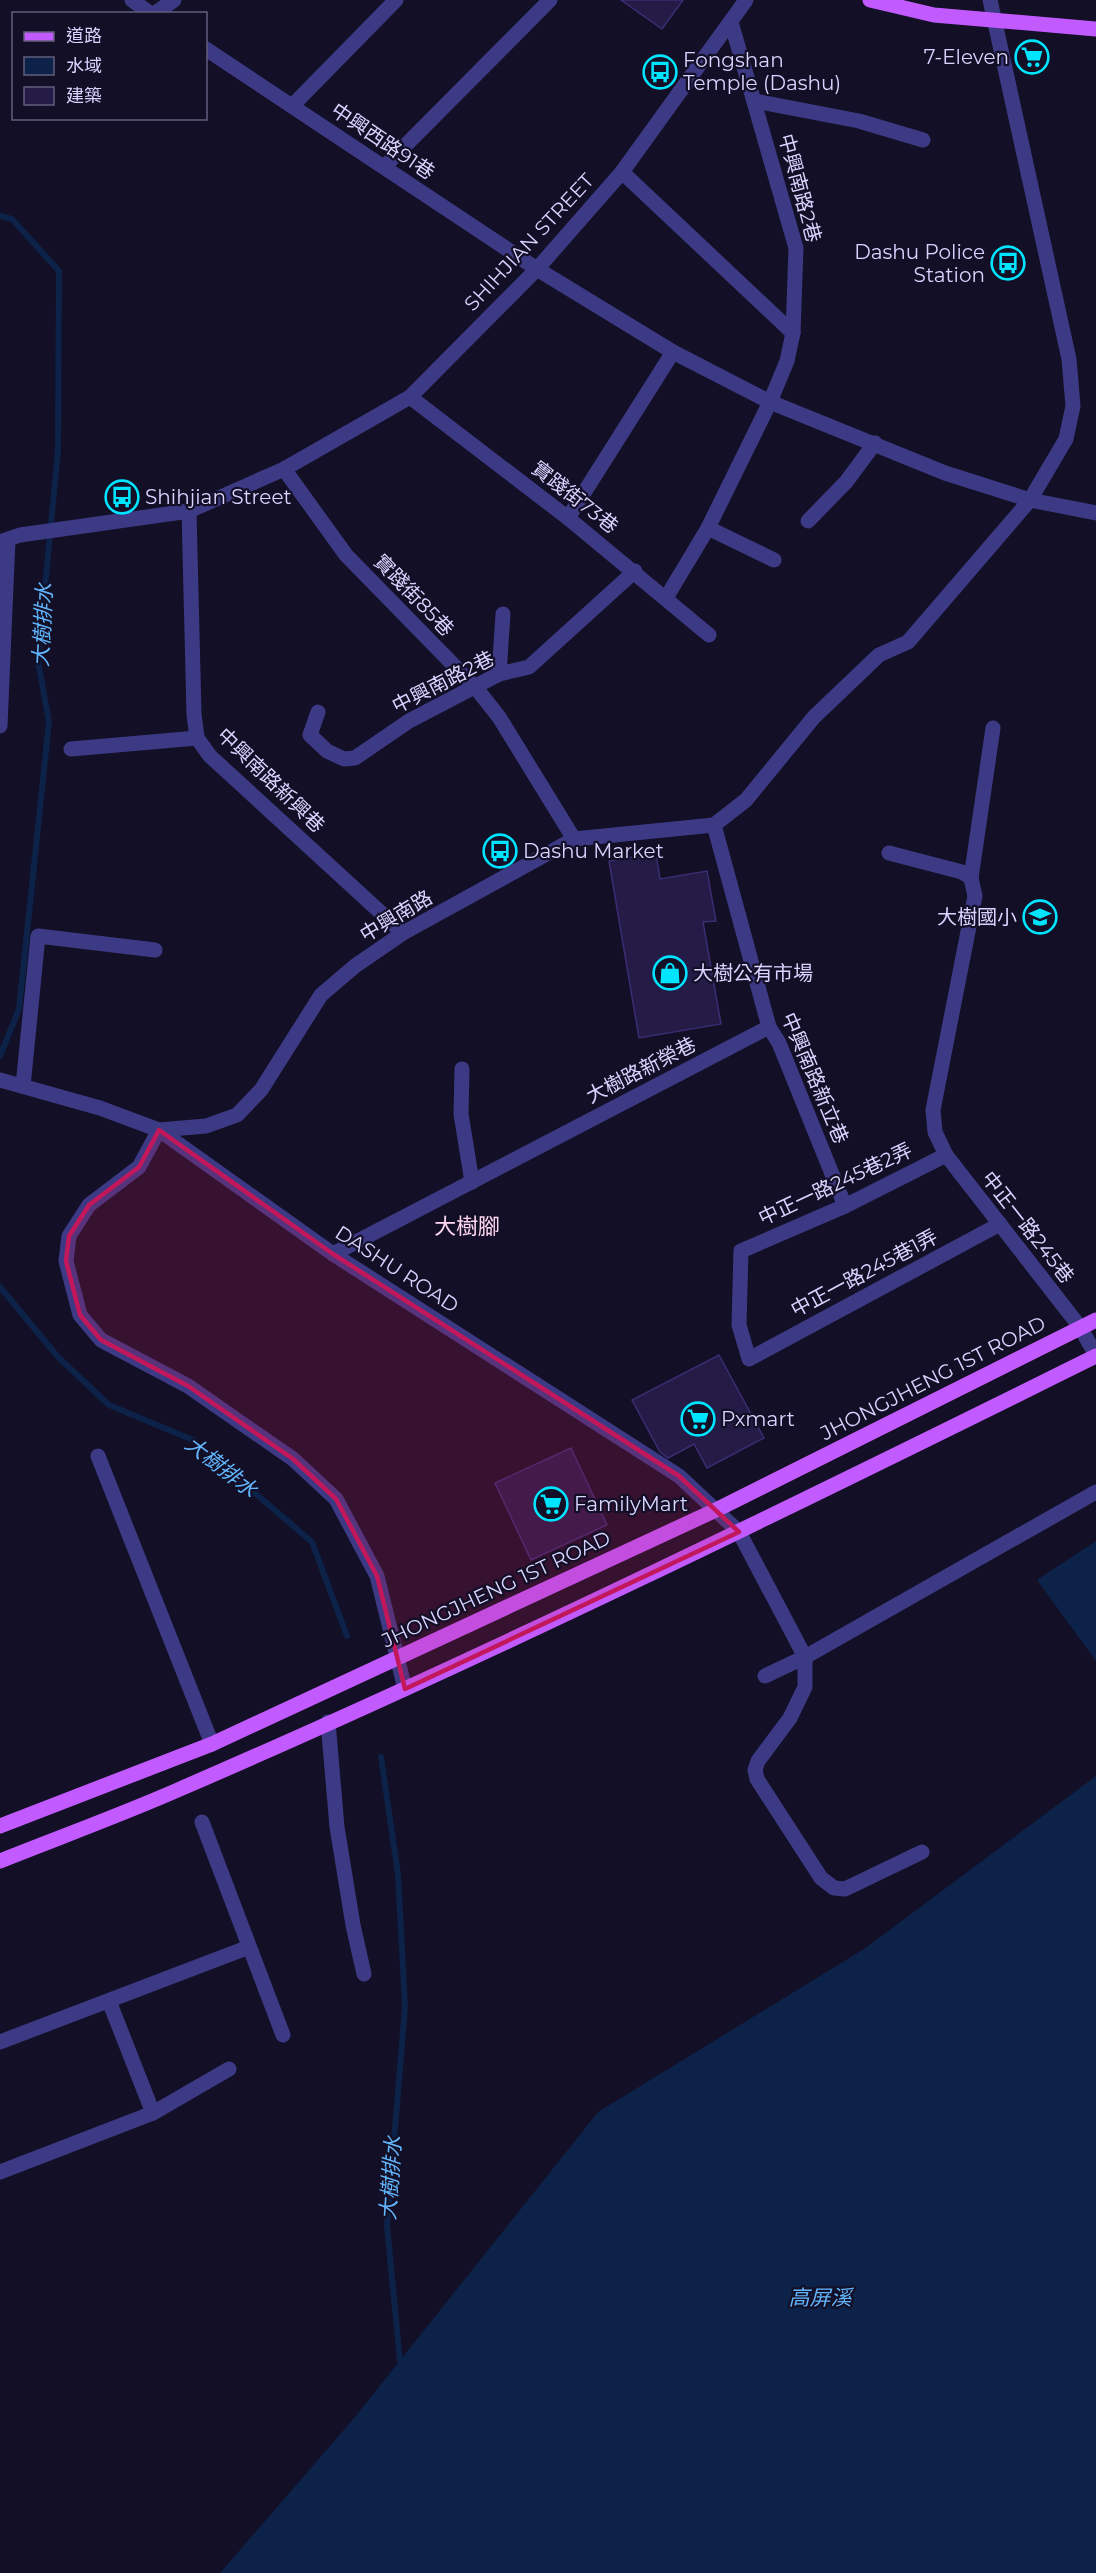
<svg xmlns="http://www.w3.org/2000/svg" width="1096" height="2573" font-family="Montserrat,'Noto Sans TC',sans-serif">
  <rect width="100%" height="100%" fill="#130f26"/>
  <g fill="#0c2248">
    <path d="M1096,1541V1661L1037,1580Z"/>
    <path d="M1096,1776V2573H220L355,2417L598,2112L864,1949Z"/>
  </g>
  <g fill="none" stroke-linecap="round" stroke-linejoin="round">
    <g stroke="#0c2248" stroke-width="6">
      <path d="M0,216L12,219L59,271L58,450L38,661L49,722L19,1009L0,1056"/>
      <path d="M0,1287L58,1357L109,1405L193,1440L312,1542L347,1636"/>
      <path d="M381,1757L398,1874L405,2007L387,2226L400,2361L405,2366"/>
    </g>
  </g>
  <g fill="#241b47" stroke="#3b2d73" stroke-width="1.5">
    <path d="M621,0H683L662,29Z"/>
    <path d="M656,853L660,879L707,871L716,921L703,922L721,1024L639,1038L609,861Z"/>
    <path d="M719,1355L764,1438L707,1468L694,1444L668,1458L660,1452L632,1400Z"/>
    <path d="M571,1448L607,1525L531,1560L495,1483Z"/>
  </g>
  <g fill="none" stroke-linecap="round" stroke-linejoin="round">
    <g stroke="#3d3a85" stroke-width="15">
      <path d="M132,0L151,14"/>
      <path d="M154,14L174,0"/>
      <path d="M206,49L537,269L673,352L770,402L945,473L1030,500L1096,513"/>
      <path d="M755,101L859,121L923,140"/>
      <path d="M292,106L396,0"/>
      <path d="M384,167L550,0"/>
      <path d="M622,172L793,333"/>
      <path d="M410,397L568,518L709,635"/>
      <path d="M284,469L346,555L476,688L499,717L574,839"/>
      <path d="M189,511L194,714L197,738L210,756L403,933"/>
      <path d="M568,518L673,352"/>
      <path d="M808,521L846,482L875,443"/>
      <path d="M708,528L774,560"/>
      <path d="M0,542L20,535L189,511L284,469L410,397L537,269L622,172L746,0"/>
      <path d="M666,598L708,528L770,402L787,361L793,333L796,248L731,22"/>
      <path d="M499,674L503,614"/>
      <path d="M318,712L310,735L327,751L344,759L355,758L409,721L499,674L529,667L635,571"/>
      <path d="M0,726L8,540"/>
      <path d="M71,749L197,738"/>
      <path d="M714,825L769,1027L779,1043L845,1206"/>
      <path d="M889,853L962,872L971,878L975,896L933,1110L935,1132L946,1155L1080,1327L1096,1355"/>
      <path d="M971,878L993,728"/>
      <path d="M462,1069L461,1114L472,1182"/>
      <path d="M0,1080L100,1108L159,1130L333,1254L679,1476L739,1532L805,1657V1687L790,1718L758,1761L755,1770L757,1779L821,1878L834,1888L845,1889L922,1852"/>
      <path d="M23,1086L38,936L155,950"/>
      <path d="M159,1130L206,1126L237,1115L261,1090L321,995L355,966L403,933L574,839L714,825L746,800L814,717L879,655L908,642L1030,500L1066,439L1073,406L1069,359L990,0"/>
      <path d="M159,1130L139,1167L89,1205L69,1236L66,1261L80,1315L101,1340L188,1386L293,1459L336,1499L377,1576L405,1689"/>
      <path d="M946,1155L845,1206L741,1251L739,1325L749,1359L1000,1224"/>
      <path d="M333,1254L769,1027"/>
      <path d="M98,1456L212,1744"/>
      <path d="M765,1676L805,1657L1096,1492"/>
      <path d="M328,1722L337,1827L353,1925L364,1974"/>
      <path d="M202,1822L283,2035"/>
      <path d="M109,2001L153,2113"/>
      <path d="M0,2042L249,1947"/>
      <path d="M0,2172L153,2113L229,2069"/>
    </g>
    <g stroke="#c25bff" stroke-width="15">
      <path d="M870,0L934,15L1096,29"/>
      <path d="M0,1826L212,1744L716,1510L1096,1320"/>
      <path d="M0,1861C60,1837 121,1815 180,1789C490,1655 793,1506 1096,1356"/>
    </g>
  </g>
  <path fill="#c2185b" fill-opacity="0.2" stroke="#c2185b" stroke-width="4.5" stroke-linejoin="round" d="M159,1130L333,1254L679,1476L739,1532L405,1689L377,1576L336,1499L293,1459L188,1386L101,1340L80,1315L66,1261L69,1236L89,1205L139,1167Z"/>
  <defs>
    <g id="supermarket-ring" transform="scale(1.725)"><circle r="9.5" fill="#130f26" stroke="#00e5ff" stroke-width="1.5"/><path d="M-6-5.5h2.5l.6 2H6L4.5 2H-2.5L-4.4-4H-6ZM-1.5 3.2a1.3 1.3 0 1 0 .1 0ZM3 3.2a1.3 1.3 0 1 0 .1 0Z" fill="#00e5ff"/></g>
    <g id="bus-ring" transform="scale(1.725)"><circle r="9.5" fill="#130f26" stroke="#00e5ff" stroke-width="1.5"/><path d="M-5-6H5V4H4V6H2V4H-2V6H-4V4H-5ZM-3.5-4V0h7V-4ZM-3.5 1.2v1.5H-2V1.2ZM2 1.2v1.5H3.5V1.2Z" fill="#00e5ff"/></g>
    <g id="school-ring" transform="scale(1.725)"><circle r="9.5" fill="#130f26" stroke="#00e5ff" stroke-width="1.5"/><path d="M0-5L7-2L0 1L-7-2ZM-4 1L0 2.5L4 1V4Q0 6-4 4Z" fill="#00e5ff"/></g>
    <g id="shop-ring" transform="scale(1.725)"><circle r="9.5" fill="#130f26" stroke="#00e5ff" stroke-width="1.5"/><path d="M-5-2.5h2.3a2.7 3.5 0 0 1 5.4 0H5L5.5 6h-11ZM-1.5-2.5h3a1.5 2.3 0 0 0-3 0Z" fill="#00e5ff"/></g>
  </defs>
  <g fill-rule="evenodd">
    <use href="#supermarket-ring" x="1032" y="57"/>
    <use href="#bus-ring" x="660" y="72"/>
    <use href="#bus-ring" x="1008" y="263"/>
    <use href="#bus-ring" x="122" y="497"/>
    <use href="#bus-ring" x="500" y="851"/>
    <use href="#school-ring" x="1040" y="917"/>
    <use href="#shop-ring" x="670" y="973"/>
    <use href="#supermarket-ring" x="698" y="1419"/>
    <use href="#supermarket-ring" x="551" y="1504"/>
  </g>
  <g text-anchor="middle" stroke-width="4.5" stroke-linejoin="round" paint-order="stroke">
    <g font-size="20" fill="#d9d4ff" stroke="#130f26" text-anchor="start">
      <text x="1009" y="64" text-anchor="end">7-Eleven</text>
      <text x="683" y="67">Fongshan<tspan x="683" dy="23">Temple (Dashu)</tspan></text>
      <text x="985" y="259" text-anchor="end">Dashu Police<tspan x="985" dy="23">Station</tspan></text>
      <text x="145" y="504">Shihjian Street</text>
      <text x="523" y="858">Dashu Market</text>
      <text x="1017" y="924" text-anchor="end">大樹國小</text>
      <text x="693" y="980">大樹公有市場</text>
      <text x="721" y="1426">Pxmart</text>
      <text x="574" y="1511">FamilyMart</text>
    </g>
    <g font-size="20" fill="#d9d4ff" stroke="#130f26">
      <text transform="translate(383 141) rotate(34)" y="7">中興西路91巷</text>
      <text transform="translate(800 188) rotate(75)" y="7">中興南路2巷</text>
      <text transform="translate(529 242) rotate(-47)" y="7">SHIHJIAN STREET</text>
      <text transform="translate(575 497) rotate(38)" y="7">實踐街73巷</text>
      <text transform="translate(414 595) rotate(46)" y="7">實踐街85巷</text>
      <text transform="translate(443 682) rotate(-27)" y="7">中興南路2巷</text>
      <text transform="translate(271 780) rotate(44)" y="7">中興南路新興巷</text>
      <text transform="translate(396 916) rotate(-31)" y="7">中興南路</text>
      <text transform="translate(641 1070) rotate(-27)" y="7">大樹路新榮巷</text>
      <text transform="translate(815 1078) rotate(67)" y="7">中興南路新立巷</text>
      <text transform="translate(835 1184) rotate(-25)" y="7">中正一路245巷2弄</text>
      <text transform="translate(1028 1227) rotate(52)" y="7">中正一路245巷</text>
      <text transform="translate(397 1269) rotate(33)" y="7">DASHU ROAD</text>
      <text transform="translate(864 1273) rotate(-28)" y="7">中正一路245巷1弄</text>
      <text transform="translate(933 1378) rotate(-27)" y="7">JHONGJHENG 1ST ROAD</text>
      <text transform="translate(496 1589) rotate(-25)" y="7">JHONGJHENG 1ST ROAD</text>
    </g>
    <g font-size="21" font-style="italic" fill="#62b6ff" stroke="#130f26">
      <text transform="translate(43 625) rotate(-87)" y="7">大樹排水</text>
      <text transform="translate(221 1467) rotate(38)" y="7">大樹排水</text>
      <text transform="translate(391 2178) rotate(-86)" y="7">大樹排水</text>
      <text x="820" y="2305">高屏溪</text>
    </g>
    <g font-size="22" fill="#ffd6f0" stroke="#130f26">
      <text x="467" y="1234">大樹腳</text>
    </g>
  </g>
  <rect x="12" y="12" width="195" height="108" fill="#130f26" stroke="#625e7d" stroke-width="1.5"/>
  <rect x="24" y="32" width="30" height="9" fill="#c25bff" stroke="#625e7d" stroke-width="1.5"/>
  <text x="66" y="42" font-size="18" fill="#d9d4ff">道路</text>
  <rect x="24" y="57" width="30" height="18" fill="#0c2248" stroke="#625e7d" stroke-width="1.5"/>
  <text x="66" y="72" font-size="18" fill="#d9d4ff">水域</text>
  <rect x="24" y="87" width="30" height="18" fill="#241b47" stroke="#625e7d" stroke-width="1.5"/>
  <text x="66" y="102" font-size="18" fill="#d9d4ff">建築</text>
</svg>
